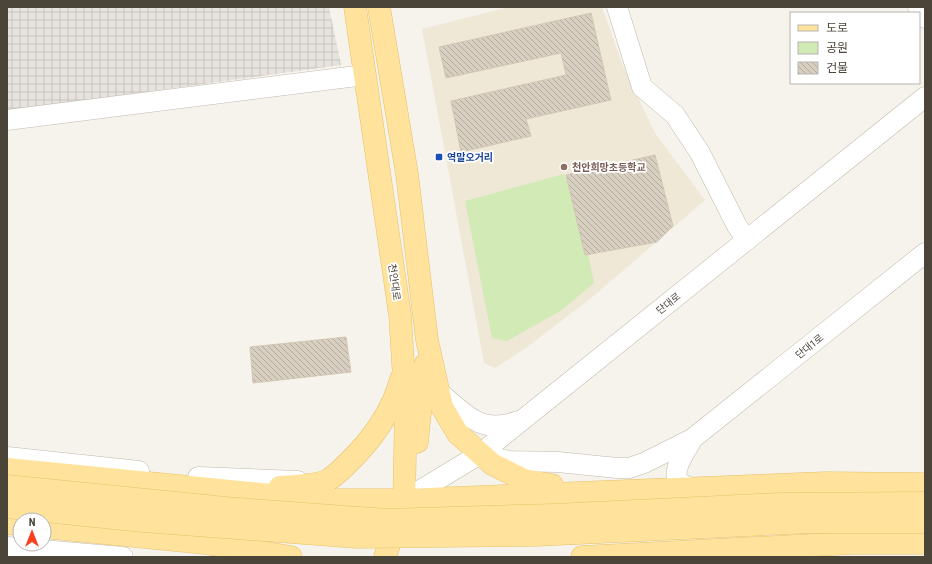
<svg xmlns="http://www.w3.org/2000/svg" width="932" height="564" font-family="'Roboto Condensed','Noto Sans KR',sans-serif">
  <defs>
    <pattern id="industrial-grid" width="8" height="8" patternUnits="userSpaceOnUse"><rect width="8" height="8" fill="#e6e2dd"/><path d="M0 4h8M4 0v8" fill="none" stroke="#c7c3be"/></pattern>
    <pattern id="building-back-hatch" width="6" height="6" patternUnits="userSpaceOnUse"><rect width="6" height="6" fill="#d8cfc1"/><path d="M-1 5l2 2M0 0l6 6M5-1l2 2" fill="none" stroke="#b1aa9e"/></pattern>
  </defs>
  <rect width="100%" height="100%" fill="#f6f3ec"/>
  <path fill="url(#industrial-grid)" d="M7,7H329L341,65L7,111Z"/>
  <path fill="#efe8d6" d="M509,7H602L623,66L655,133L705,200L595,295L526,348L495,368L484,363L422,29Z"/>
  <path fill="#d2eab5" d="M564,174L580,215L594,283L562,310L507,341L492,338L465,201Z"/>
  <g fill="url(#building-back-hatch)" stroke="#d3c7b4">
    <path d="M591,13L611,100L526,119L531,136L461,152L451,101L566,75L561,53L446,78L439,47Z"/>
    <path d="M655,155L673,226L657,242L585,255L566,175Z"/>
    <path d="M346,337L351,372L253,383L250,347Z"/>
  </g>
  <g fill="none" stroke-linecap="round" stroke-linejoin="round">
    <g stroke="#c2bbae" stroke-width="21">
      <g id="minor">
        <path d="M617,7L642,87L675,115L700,153L737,226L747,240"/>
        <path d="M918,7L925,18"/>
        <path d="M7,120L365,75"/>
        <path d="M439,392C466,415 481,435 518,421"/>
        <path d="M484,455L509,461L558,462L617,468H629L644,463L692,439L925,253"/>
        <path d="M7,457L139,471"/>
        <path d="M198,477L298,481"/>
        <path d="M690,488L678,482C672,467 686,453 692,439"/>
        <path d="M404,500L480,454L925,97"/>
        <path d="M7,547L123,557"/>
      </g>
    </g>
    <g stroke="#e6c16a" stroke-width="23">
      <g id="major">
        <path d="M355,7L400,315L406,410L404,500L385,557"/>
        <path d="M379,7L407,174L427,340L442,407L458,434L492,464L524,480L552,485"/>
        <path d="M417,442L425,365"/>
        <path d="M7,469L321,500H404L826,483L925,484"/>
        <path d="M280,487C293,486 314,486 326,481C333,478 342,469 347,464C372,440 392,413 401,379"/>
        <path d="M7,523L20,525"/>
        <path d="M44,527L205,543L291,557"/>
        <path d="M582,557L852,543H925"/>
      </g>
    </g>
    <use href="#minor" stroke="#fff" stroke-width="20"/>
    <use href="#major" stroke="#ffe39c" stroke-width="22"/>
    <g stroke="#e6c16a" stroke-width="23" stroke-linecap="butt">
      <g id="major-bridge">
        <path d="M7,486L225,508L386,520L554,515L781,504L925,503"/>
        <path d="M7,507L143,521L357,537L536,535L812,522H925"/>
      </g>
    </g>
    <use href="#major-bridge" stroke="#ffe39c" stroke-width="22"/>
  </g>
  <rect fill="#1a4fb4" stroke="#fff" stroke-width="1.5" x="435" y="153" width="8" height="8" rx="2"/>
  <circle fill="#8d6e63" stroke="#fff" stroke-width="1.5" cx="564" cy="167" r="4"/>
  <g text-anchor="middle" stroke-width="3.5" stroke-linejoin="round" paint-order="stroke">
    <g font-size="10" font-weight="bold" fill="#164399" stroke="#fff" text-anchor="start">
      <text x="447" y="161">역말오거리</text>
    </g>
    <g font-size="10" font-weight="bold" fill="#785e54" stroke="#fff" text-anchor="start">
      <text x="572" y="171">천안희망초등학교</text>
    </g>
    <g font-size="10" fill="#4b4439" stroke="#fff">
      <text transform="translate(395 282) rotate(82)" y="4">천안대로</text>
      <text transform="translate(668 303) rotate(-39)" y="4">단대로</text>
      <text transform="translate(809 346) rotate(-39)" y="4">단대1로</text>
    </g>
  </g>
  <rect width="932" height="564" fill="none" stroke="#4b4439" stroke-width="16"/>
  <rect x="790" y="12" width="130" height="72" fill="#ffffff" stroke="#b7b4b0"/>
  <rect x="798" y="25" width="20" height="6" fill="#ffe39c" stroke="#b7b4b0"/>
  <text x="826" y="32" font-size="12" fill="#4b4439">도로</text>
  <rect x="798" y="42" width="20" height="12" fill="#d2eab5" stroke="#b7b4b0"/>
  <text x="826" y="52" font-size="12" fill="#4b4439">공원</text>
  <rect x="798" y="62" width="20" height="12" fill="url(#building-back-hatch)" stroke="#b7b4b0"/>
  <text x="826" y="72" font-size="12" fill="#4b4439">건물</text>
  <g transform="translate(32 532)"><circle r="19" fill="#ffffff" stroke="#b7b4b0"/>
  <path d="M0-3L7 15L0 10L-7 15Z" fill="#fc3f1d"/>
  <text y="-6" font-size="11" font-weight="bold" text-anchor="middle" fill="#4b4439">N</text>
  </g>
</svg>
